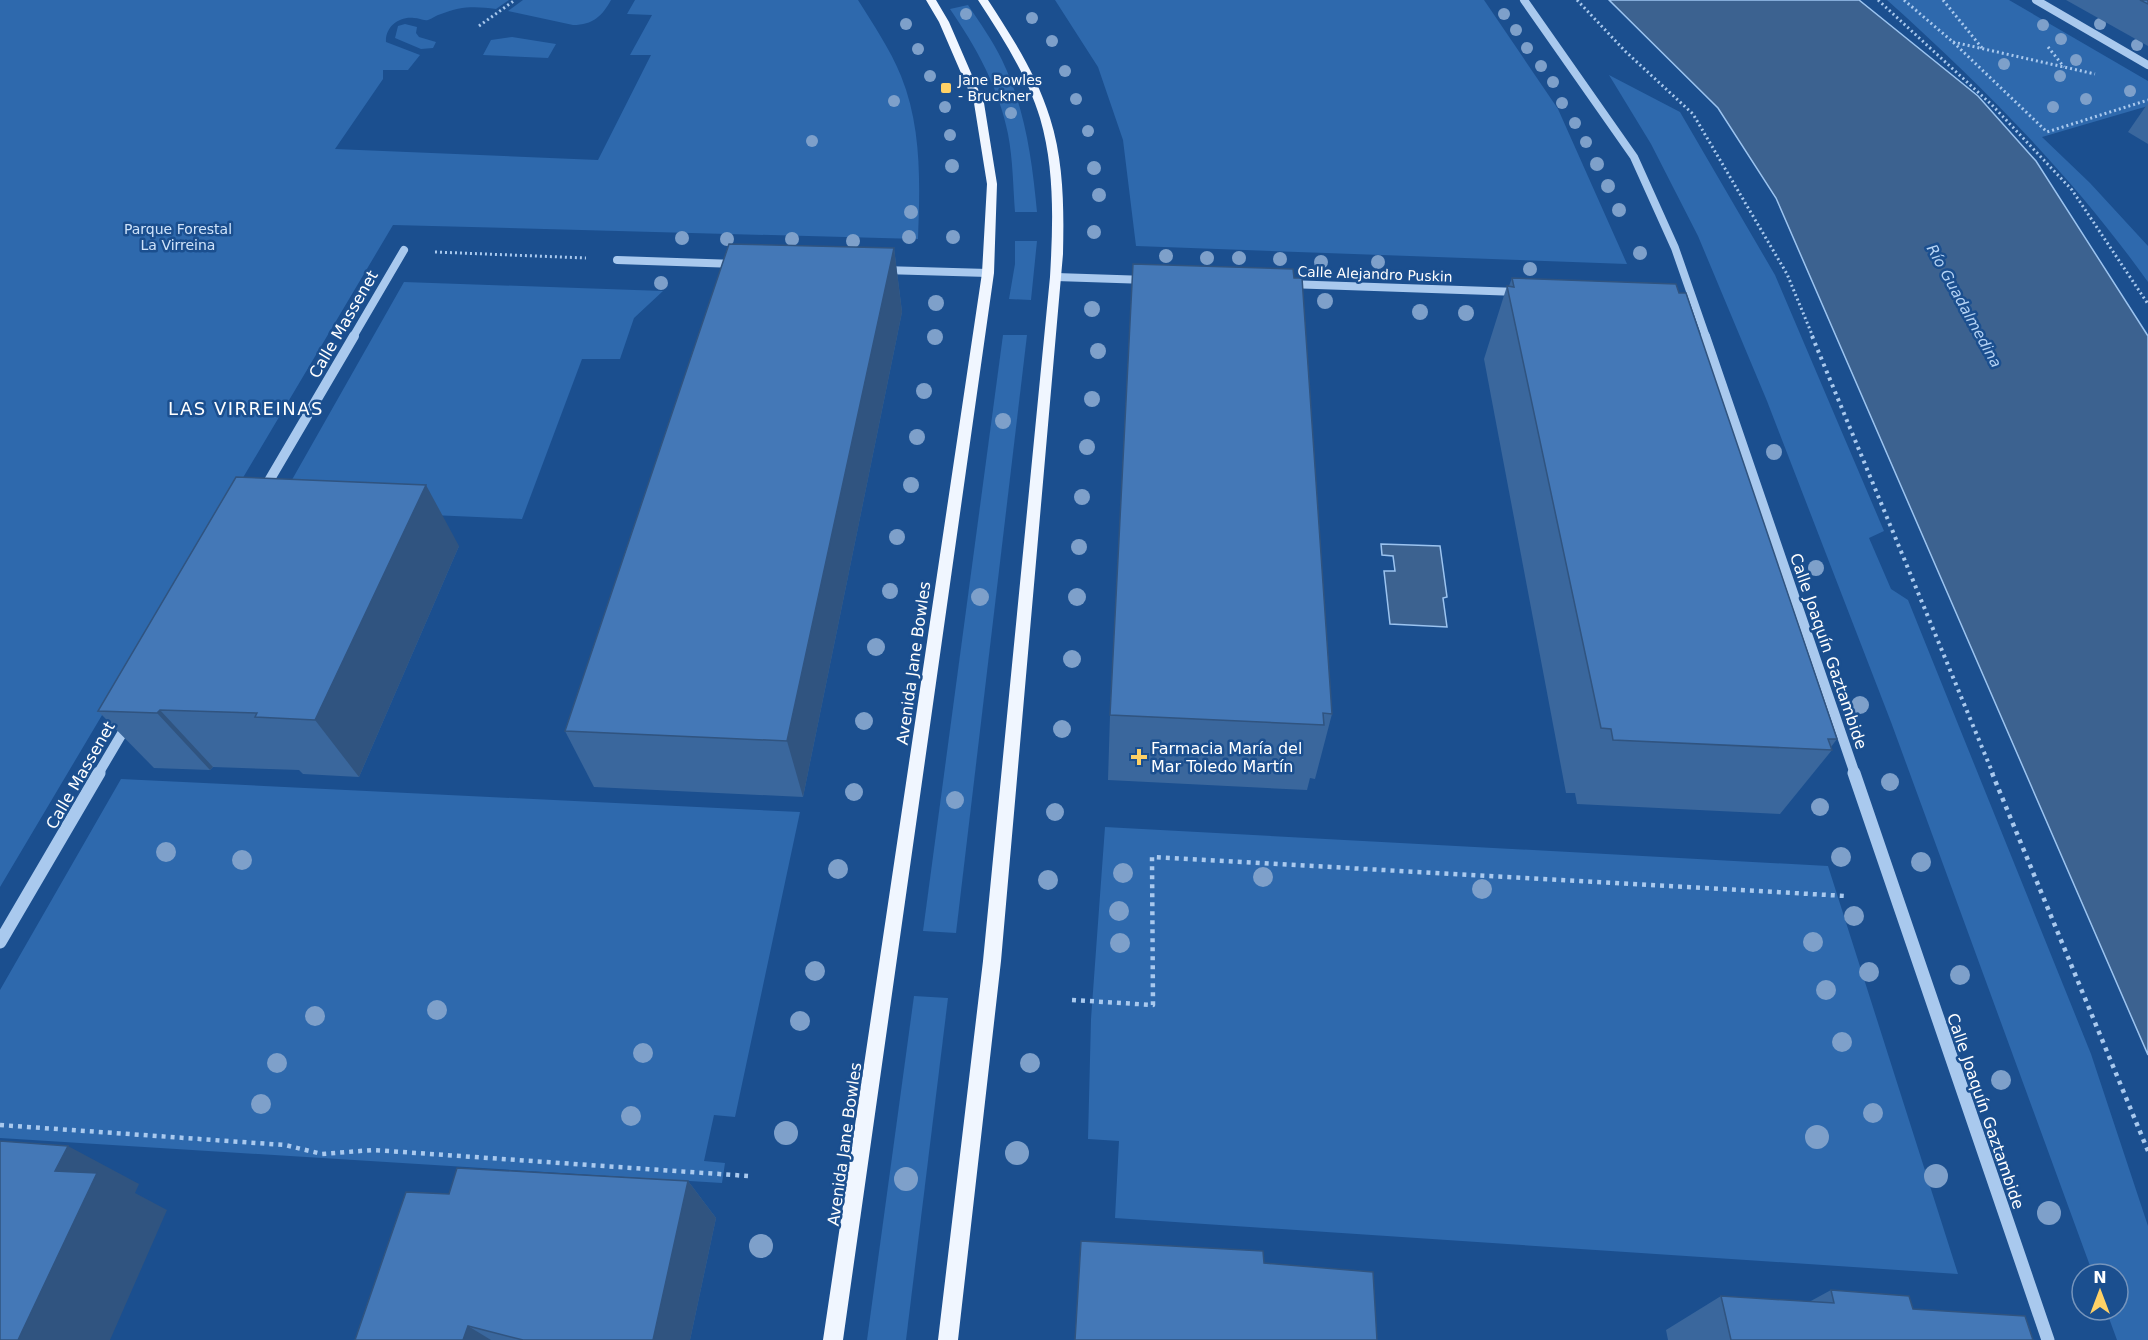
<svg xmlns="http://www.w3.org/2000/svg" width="2148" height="1340" font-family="'DejaVu Sans',sans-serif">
  <rect width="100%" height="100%" fill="#1b4f8f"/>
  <g fill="#2e69ad">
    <path d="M0,0H509L496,9C476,6 460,6 441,14C436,15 432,19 428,20C423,21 419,18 414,18C399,16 385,27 386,42L420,55L408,70H383V79L335,149L598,160L651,55H630L652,15L627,14L635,0H858C873,24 890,49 901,76C922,128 920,184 918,239L393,225L0,887Z"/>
    <path d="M523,0H611C602,16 593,25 573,25L508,11Z"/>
    <path d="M1055,0H1484L1558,109L1627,264L1136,246L1123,140L1098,67Z"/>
    <path d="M1887,0H2009L2148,81V106L2042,137L2090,183L2148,246V282C2074,178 1982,85 1887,0Z"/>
    <path d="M968,5C980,23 993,41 1002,60C1025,108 1032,159 1037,212H1015C1013,186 1013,160 1008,134C999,88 976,47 950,9Z"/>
    <path d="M405,24L417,27L416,33L419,37L436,42L433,48L421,49L395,38L398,26Z"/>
    <path d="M512,37L556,44L548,58L483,55L491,40Z"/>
    <path d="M1609,75L1680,112L1775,275L1884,531L1869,538L1891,589L1908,600L2091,1054L2148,1226V1340H2117L2106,1310H2118V1274H2093L1891,722L1767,401L1698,236L1651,144Z"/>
    <path d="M1015,241H1037L1031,300L1009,299L1015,264Z"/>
    <path d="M404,282L663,291L634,318L620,359H582L522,519L276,508Z"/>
    <path d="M1003,335H1027L956,933L923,931Z"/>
    <path d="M121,779L800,812L735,1117L714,1115L704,1161L725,1163L722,1183L0,1138V990Z"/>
    <path d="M1105,827L1828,866L1958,1274L1115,1218L1119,1141L1088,1139L1091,1019Z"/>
    <path d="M914,996L948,998L906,1340H867Z"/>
  </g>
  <g fill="#3c6290" stroke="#9cc4f0" stroke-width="1.5">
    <path d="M1609,0H1859L1978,96L2036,161L2148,336V1055L1776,198L1718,108Z"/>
    <path d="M1381,544L1440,546L1447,597L1443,598L1447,627L1390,624L1384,571H1395L1393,556L1382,555Z"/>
  </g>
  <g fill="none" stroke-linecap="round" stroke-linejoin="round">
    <g stroke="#a9c9ee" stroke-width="3" stroke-dasharray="2 3" stroke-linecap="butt">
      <path d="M1577,0L1625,51L1693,114L1787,274L1813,337"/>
      <path d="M1878,0L1992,105L2072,190L2148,304"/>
      <path d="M1904,0L1953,42L2047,132L2148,100"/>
      <path d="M1943,0L1982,48"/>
      <path d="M479,26L515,0"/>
      <path d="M1953,42L2095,74"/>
      <path d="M2048,47L2064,67"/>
      <path d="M435,252L586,258"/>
    </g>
    <path stroke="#a9c9ee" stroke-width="4" stroke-dasharray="3 4.5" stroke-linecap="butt" d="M1812,336L1993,774"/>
    <g stroke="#a9c9ee" stroke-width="4.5" stroke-dasharray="4 5" stroke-linecap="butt">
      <path d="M1992,773L2148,1151"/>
      <path d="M1072,1000L1153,1005L1152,857L1846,896"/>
      <path d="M0,1125L285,1145L322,1154L373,1150L748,1176"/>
    </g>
    <g stroke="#a9c9ee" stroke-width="8">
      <path d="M1524,0L1634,157L1675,248L1706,337"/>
      <path d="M2036,0L2148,65"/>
      <path d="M617,260L736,264"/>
      <path d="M883,270L988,273"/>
      <path d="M1056,277L1147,280"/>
      <path d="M1288,284L1518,292"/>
      <path d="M353,337L404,250"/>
    </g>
    <g stroke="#a9c9ee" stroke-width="10">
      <path d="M1705,336L1855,774"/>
      <path d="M263,491L354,336"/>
      <path d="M98,774L127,725"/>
    </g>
    <g stroke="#a9c9ee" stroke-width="13">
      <path d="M1854,773L2048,1340"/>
      <path d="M0,942L99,773"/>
    </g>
    <g fill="#f0f6ff" fill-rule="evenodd">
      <path d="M926,0H936L949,22L984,103L997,184L994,273L843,1340H823L982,273L987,184L974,103L939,22Z"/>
      <path d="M978,0H988C1012,37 1037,75 1050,118C1064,162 1064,209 1063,254L1001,961L958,1340H938L983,961L1050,277C1053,224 1055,169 1040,118C1027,75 1002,37 978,0Z"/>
    </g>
  </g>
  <g fill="#7ea0ca">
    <circle cx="966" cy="14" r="6"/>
    <circle cx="1504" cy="14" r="6"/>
    <circle cx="1032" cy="18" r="6"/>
    <circle cx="906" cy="24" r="6"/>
    <circle cx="2100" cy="24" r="6"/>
    <circle cx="2043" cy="25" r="6"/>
    <circle cx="1516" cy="30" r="6"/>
    <circle cx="2061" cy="39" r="6"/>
    <circle cx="1052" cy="41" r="6"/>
    <circle cx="2137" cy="45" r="6"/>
    <circle cx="1527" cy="48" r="6"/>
    <circle cx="918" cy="49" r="6"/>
    <circle cx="2076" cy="60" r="6"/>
    <circle cx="2004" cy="64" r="6"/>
    <circle cx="1541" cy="66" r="6"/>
    <circle cx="1065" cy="71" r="6"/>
    <circle cx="930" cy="76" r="6"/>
    <circle cx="2060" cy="76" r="6"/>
    <circle cx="1553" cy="82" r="6"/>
    <circle cx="2130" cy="91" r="6"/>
    <circle cx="1076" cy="99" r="6"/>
    <circle cx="2086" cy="99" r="6"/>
    <circle cx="894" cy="101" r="6"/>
    <circle cx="1562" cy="103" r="6"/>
    <circle cx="945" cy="107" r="6"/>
    <circle cx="2053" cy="107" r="6"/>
    <circle cx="1011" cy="113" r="6"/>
    <circle cx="1575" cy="123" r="6"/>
    <circle cx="1088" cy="131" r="6"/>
    <circle cx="950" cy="135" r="6"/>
    <circle cx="812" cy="141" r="6"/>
    <circle cx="1586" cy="142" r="6"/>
    <circle cx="1597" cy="164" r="7"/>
    <circle cx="952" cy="166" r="7"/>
    <circle cx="1094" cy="168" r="7"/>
    <circle cx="1608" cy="186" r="7"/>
    <circle cx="1099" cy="195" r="7"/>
    <circle cx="1619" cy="210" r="7"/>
    <circle cx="911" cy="212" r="7"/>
    <circle cx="1094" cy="232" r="7"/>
    <circle cx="909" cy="237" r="7"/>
    <circle cx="953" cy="237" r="7"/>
    <circle cx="682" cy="238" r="7"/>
    <circle cx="727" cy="239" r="7"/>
    <circle cx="792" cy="239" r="7"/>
    <circle cx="853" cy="241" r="7"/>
    <circle cx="1640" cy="253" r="7"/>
    <circle cx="1166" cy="256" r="7"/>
    <circle cx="1207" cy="258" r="7"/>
    <circle cx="1239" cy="258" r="7"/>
    <circle cx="1280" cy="259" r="7"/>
    <circle cx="1321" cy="262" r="7"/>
    <circle cx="1378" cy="262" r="7"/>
    <circle cx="1530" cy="269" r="7"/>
    <circle cx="661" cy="283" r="7"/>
    <circle cx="1325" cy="301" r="8"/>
    <circle cx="936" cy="303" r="8"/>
    <circle cx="1092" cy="309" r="8"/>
    <circle cx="1420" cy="312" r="8"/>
    <circle cx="1466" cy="313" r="8"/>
    <circle cx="935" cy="337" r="8"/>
    <circle cx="1098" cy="351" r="8"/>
    <circle cx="924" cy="391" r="8"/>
    <circle cx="1092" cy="399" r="8"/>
    <circle cx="1003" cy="421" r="8"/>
    <circle cx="917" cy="437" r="8"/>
    <circle cx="1087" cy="447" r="8"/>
    <circle cx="1774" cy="452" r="8"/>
    <circle cx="911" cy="485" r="8"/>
    <circle cx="1082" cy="497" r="8"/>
    <circle cx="897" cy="537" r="8"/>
    <circle cx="1079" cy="547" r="8"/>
    <circle cx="1816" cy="568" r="8"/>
    <circle cx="890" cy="591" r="8"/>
    <circle cx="980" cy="597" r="9"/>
    <circle cx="1077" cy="597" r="9"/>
    <circle cx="876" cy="647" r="9"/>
    <circle cx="1072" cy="659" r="9"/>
    <circle cx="1860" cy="705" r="9"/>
    <circle cx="864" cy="721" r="9"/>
    <circle cx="1062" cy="729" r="9"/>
    <circle cx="1890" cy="782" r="9"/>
    <circle cx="854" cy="792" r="9"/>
    <circle cx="955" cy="800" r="9"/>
    <circle cx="1820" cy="807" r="9"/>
    <circle cx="1055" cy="812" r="9"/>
    <circle cx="166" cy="852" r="10"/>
    <circle cx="1841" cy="857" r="10"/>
    <circle cx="242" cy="860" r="10"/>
    <circle cx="1921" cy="862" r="10"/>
    <circle cx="838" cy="869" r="10"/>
    <circle cx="1123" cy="873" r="10"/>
    <circle cx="1263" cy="877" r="10"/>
    <circle cx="1048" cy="880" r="10"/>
    <circle cx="1482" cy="889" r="10"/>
    <circle cx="1119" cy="911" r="10"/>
    <circle cx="1854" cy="916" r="10"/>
    <circle cx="1813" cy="942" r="10"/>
    <circle cx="1120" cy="943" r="10"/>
    <circle cx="815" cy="971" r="10"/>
    <circle cx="1869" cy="972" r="10"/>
    <circle cx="1960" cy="975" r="10"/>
    <circle cx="1826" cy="990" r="10"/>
    <circle cx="437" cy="1010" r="10"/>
    <circle cx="315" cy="1016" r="10"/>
    <circle cx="800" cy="1021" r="10"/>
    <circle cx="1842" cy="1042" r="10"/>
    <circle cx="643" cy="1053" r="10"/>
    <circle cx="277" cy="1063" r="10"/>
    <circle cx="1030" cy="1063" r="10"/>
    <circle cx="2001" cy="1080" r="10"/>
    <circle cx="261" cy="1104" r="10"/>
    <circle cx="1873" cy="1113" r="10"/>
    <circle cx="631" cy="1116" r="10"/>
    <circle cx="786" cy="1133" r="12"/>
    <circle cx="1817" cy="1137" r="12"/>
    <circle cx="1017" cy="1153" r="12"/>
    <circle cx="1936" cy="1176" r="12"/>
    <circle cx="906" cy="1179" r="12"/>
    <circle cx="2049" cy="1213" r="12"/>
    <circle cx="761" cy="1246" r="12"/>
  </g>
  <g fill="#3a679d">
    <path d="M2066,0H2148V46Z"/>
    <path d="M2148,103V144L2128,132Z"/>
    <path d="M894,248L902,312L803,797L594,787L565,731Z"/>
    <path d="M1133,264L1332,714L1315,779L1310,778L1307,790L1108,780L1110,715Z"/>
    <path d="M1512,278L1837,739L1831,747L1832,750L1780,814L1577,804L1575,793H1566L1484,359L1507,286H1509Z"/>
    <path d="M459,546L359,777L303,774L299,770L213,767L210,770L154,768L98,711Z"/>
    <path d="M688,1181L716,1218L690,1340H355L449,1194Z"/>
    <path d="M1831,1290L1913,1309L2033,1340H1668L1666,1330L1721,1296L1809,1302Z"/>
  </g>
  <g fill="#305480">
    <path d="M894,248L902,312L803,797L787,741Z"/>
    <path d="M426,485L459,546L359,777L315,720Z"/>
    <path d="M160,710L213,767L210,770L157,713Z"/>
    <path d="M68,1146L139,1184L135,1193L167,1210L110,1340H18L55,1171Z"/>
    <path d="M688,1181L716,1218L690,1340H653Z"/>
    <path d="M468,1326L491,1340H463Z"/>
  </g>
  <g fill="#4478b7" stroke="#305480" stroke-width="1.5">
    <path d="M2140,0H2148V4Z"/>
    <path d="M729,244L894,248L787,741L565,731Z"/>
    <path d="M1133,264L1293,269L1294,278H1302L1332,714L1323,713L1324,725L1110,715Z"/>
    <path d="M1512,278L1676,284L1679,293H1686L1837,739H1828L1832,750L1613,740L1611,729L1601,728L1507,286L1514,287Z"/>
    <path d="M236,477L426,485L315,720L255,717L257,713L160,710L157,713L98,711Z"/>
    <path d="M0,1141L68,1146L55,1171L97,1173L18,1340H0Z"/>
    <path d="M457,1168L688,1181L653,1340H523L468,1326L463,1340H355L406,1192L449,1194Z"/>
    <path d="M1081,1241L1263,1251L1264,1263L1373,1272L1377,1340H1075Z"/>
    <path d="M1831,1290L1909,1296L1913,1309L2025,1316L2033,1340H1731L1721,1296L1834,1303Z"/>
  </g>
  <g fill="#ffd166" stroke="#1b4f8f" stroke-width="2">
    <rect x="940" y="82" width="12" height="12" rx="3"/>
    <path d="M1136 748h6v6h6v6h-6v6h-6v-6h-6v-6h6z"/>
  </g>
  <g text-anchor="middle" stroke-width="5" stroke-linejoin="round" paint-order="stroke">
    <g font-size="14" fill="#fff" stroke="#1b4f8f" text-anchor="start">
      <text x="958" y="85">Jane Bowles<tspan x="958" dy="16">- Bruckner</tspan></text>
    </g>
    <g font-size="14" fill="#cfe3fa" stroke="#1b4f8f">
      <text x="178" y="234">Parque Forestal<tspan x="178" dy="16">La Virreina</tspan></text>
    </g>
    <g font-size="14" fill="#fff" stroke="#1b4f8f">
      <text transform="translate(1375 274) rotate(2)" y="5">Calle Alejandro Puskin</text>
    </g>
    <g font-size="15" font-style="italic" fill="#b5d3f5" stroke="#1b4f8f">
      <text transform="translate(1964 306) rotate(61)" y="5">Río Guadalmedina</text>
    </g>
    <g font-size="16" fill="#fff" stroke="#1b4f8f">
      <text transform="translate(343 324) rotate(-60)" y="6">Calle Massenet</text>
      <text transform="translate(1829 651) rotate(71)" y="6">Calle Joaquín Gaztambide</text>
      <text transform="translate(913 663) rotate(-82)" y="6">Avenida Jane Bowles</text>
      <text transform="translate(80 775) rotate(-60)" y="6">Calle Massenet</text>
      <text transform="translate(1986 1111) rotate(71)" y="6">Calle Joaquín Gaztambide</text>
      <text transform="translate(844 1144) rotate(-82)" y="6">Avenida Jane Bowles</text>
    </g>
    <g font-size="16" fill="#fff" stroke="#1b4f8f" text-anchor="start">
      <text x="1151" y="754">Farmacia María del<tspan x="1151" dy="18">Mar Toledo Martín</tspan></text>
    </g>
    <g font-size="18" letter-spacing="1.5" fill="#fff" stroke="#1b4f8f">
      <text x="246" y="415">LAS VIRREINAS</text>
    </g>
  </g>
  <g transform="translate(2100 1292)"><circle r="28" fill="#1b4f8f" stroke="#7695bc" stroke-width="1.5"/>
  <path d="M0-4.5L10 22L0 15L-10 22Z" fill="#ffd166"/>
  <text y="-9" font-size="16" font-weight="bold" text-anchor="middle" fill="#ffffff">N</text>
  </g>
</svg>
